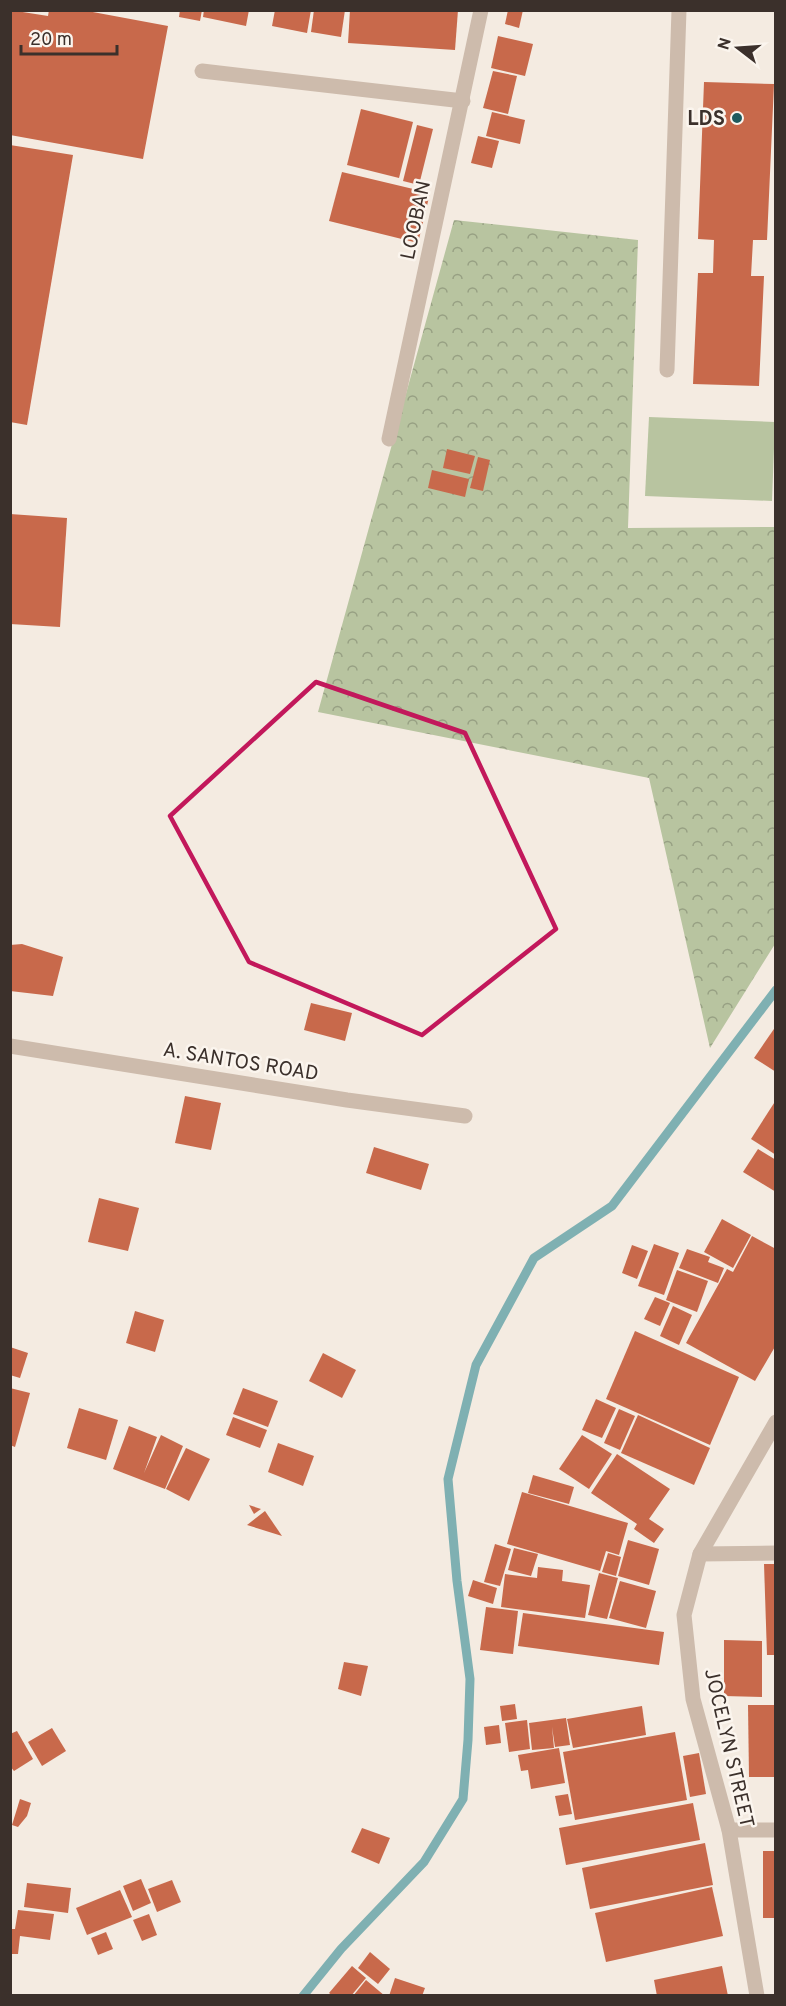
<svg xmlns="http://www.w3.org/2000/svg" width="786" height="2006" font-family="Overpass,sans-serif">
  <defs>
    <pattern id="forest-crowns" width="20" height="18" patternUnits="userSpaceOnUse" patternTransform="scale(1.5)"><rect width="20" height="18" fill="#b8c4a0"/><path d="M2 6a3 3 0 1 1 6 0M12 15a3 3 0 1 1 6 0" fill="none" stroke="#97a083"/></pattern>
  </defs>
  <rect width="100%" height="100%" fill="#f4ebe1"/>
  <path fill="url(#forest-crowns)" d="M454,220L638,240L628,528L775,527V944L710,1048L649,778L318,712Z"/>
  <path fill="#b8c4a0" d="M649,417L775,422L772,501L645,496Z"/>
  <g fill="none" stroke-linecap="round" stroke-linejoin="round">
    <path stroke="#7fb0b2" stroke-width="9" d="M303,1996L341,1949L424,1862L463,1799L468,1740L470,1679L457,1581L448,1479L476,1365L534,1258L612,1206L776,990"/>
  </g>
  <g fill="#c8694b">
    <path d="M10,10L48,16L49,10H82L168,26L143,159L10,135Z"/>
    <path d="M180,10H202L200,21L179,17Z"/>
    <path d="M204,10H249L246,26L203,17Z"/>
    <path d="M275,10H311L307,33L272,26Z"/>
    <path d="M314,10H345L341,37L311,32Z"/>
    <path d="M350,10H458L455,50L348,43Z"/>
    <path d="M508,10H523L519,28L505,24Z"/>
    <path d="M498,36L533,44L525,76L491,68Z"/>
    <path d="M493,71L517,76L508,114L483,108Z"/>
    <path d="M704,82L774,84L767,240H753L751,276H764L759,386L693,384L698,273H713L714,240L698,239Z"/>
    <path d="M361,109L413,122L399,178L347,165Z"/>
    <path d="M492,112L525,120L520,144L486,136Z"/>
    <path d="M417,125L433,129L419,185L403,181Z"/>
    <path d="M478,136L499,141L492,168L471,163Z"/>
    <path d="M10,145L73,155L27,425L10,422Z"/>
    <path d="M342,172L430,193L418,243L329,221Z"/>
    <path d="M447,449L475,456L470,474L443,468Z"/>
    <path d="M478,457L490,460L483,491L470,488Z"/>
    <path d="M432,470L469,479L465,497L428,488Z"/>
    <path d="M10,514L67,518L60,627L10,624Z"/>
    <path d="M22,944L63,957L53,996L10,991V945Z"/>
    <path d="M311,1003L352,1013L345,1041L304,1030Z"/>
    <path d="M776,1026V1072L754,1058Z"/>
    <path d="M185,1096L221,1103L211,1150L175,1143Z"/>
    <path d="M776,1100V1155L751,1139Z"/>
    <path d="M374,1147L429,1164L421,1190L366,1173Z"/>
    <path d="M758,1149L776,1160V1192L743,1172Z"/>
    <path d="M99,1198L139,1208L128,1251L88,1242Z"/>
    <path d="M722,1219L751,1235L733,1268L704,1252Z"/>
    <path d="M752,1236L776,1249V1345L755,1381L686,1343L727,1269L733,1272Z"/>
    <path d="M654,1244L679,1253L664,1295L638,1286Z"/>
    <path d="M632,1245L648,1251L637,1279L622,1273Z"/>
    <path d="M687,1249L710,1257L708,1262L724,1268L718,1283L679,1268Z"/>
    <path d="M677,1270L708,1281L697,1312L666,1300Z"/>
    <path d="M655,1297L670,1303L660,1326L644,1319Z"/>
    <path d="M673,1306L692,1315L679,1345L660,1336Z"/>
    <path d="M135,1311L164,1320L155,1352L126,1343Z"/>
    <path d="M635,1331L739,1377L710,1445L606,1399Z"/>
    <path d="M10,1347L28,1353L20,1378L10,1375Z"/>
    <path d="M323,1353L356,1370L342,1398L309,1381Z"/>
    <path d="M10,1388L30,1393L15,1447L10,1445Z"/>
    <path d="M243,1388L278,1401L268,1427L233,1414Z"/>
    <path d="M596,1399L616,1408L602,1438L582,1430Z"/>
    <path d="M79,1408L118,1420L106,1460L67,1448Z"/>
    <path d="M619,1409L635,1416L620,1450L604,1443Z"/>
    <path d="M638,1415L710,1448L694,1485L621,1453Z"/>
    <path d="M233,1417L267,1430L260,1448L226,1435Z"/>
    <path d="M129,1426L157,1437L144,1473L161,1435L183,1446L165,1489L113,1469Z"/>
    <path d="M582,1435L612,1454L589,1489L559,1469Z"/>
    <path d="M278,1443L314,1456L303,1486L268,1472Z"/>
    <path d="M186,1448L210,1459L189,1501L166,1489Z"/>
    <path d="M617,1454L670,1489L649,1519L664,1529L654,1543L634,1529L637,1524L591,1493Z"/>
    <path d="M533,1475L574,1487L569,1504L528,1493Z"/>
    <path d="M522,1492L628,1523L619,1555L606,1551L600,1571L507,1544Z"/>
    <path d="M249,1505L261,1509L254,1514Z"/>
    <path d="M265,1511L282,1536L247,1525Z"/>
    <path d="M628,1540L659,1549L649,1585L618,1576Z"/>
    <path d="M495,1544L511,1549L500,1586L484,1582Z"/>
    <path d="M514,1548L538,1554L531,1576L508,1570Z"/>
    <path d="M608,1553L621,1557L616,1576L602,1572Z"/>
    <path d="M764,1564H776V1655H767Z"/>
    <path d="M538,1567L563,1570L562,1581L590,1585L585,1618L501,1607L505,1574L537,1578Z"/>
    <path d="M599,1573L618,1578L607,1619L588,1615Z"/>
    <path d="M473,1580L497,1588L493,1604L468,1596Z"/>
    <path d="M620,1581L656,1591L646,1628L609,1618Z"/>
    <path d="M486,1607L518,1611L513,1654L480,1650Z"/>
    <path d="M523,1613L664,1632L659,1665L518,1646Z"/>
    <path d="M724,1640L762,1641V1697L724,1696Z"/>
    <path d="M344,1662L368,1666L361,1696L338,1689Z"/>
    <path d="M515,1704L517,1719L502,1721L500,1706Z"/>
    <path d="M748,1705H776V1777H749Z"/>
    <path d="M642,1706L646,1735L573,1748L567,1719Z"/>
    <path d="M566,1718L570,1745L555,1747L552,1727L554,1748L532,1750L529,1723Z"/>
    <path d="M527,1720L530,1749L509,1752L505,1723Z"/>
    <path d="M499,1725L501,1743L486,1745L484,1727Z"/>
    <path d="M52,1728L66,1751L42,1766L28,1742Z"/>
    <path d="M17,1731L33,1759L14,1771L10,1766V1734Z"/>
    <path d="M675,1732L687,1800L575,1820L563,1752Z"/>
    <path d="M559,1748L565,1783L531,1789L528,1770L521,1771L518,1755Z"/>
    <path d="M699,1753L706,1794L690,1797L683,1756Z"/>
    <path d="M568,1794L572,1814L559,1816L555,1796Z"/>
    <path d="M20,1799L31,1803L27,1816L18,1827L12,1825Z"/>
    <path d="M693,1803L700,1840L566,1865L559,1828Z"/>
    <path d="M362,1828L390,1838L379,1864L351,1852Z"/>
    <path d="M705,1843L713,1885L590,1909L582,1868Z"/>
    <rect x="763" y="1851" width="13" height="67"/>
    <path d="M141,1879L151,1903L133,1911L123,1886Z"/>
    <path d="M172,1880L181,1902L157,1912L148,1889Z"/>
    <path d="M27,1883L71,1888L68,1913L24,1907Z"/>
    <path d="M712,1887L723,1936L606,1962L595,1913Z"/>
    <path d="M120,1890L132,1917L87,1935L76,1908Z"/>
    <path d="M18,1910L54,1914L50,1940L20,1936L18,1954H10V1929H15Z"/>
    <path d="M149,1914L157,1935L142,1941L133,1920Z"/>
    <path d="M106,1932L113,1949L98,1955L91,1938Z"/>
    <path d="M370,1952L390,1969L378,1984L358,1968Z"/>
    <path d="M352,1966L366,1978L351,1996H333L329,1993Z"/>
    <path d="M722,1966L728,1996H657L654,1980Z"/>
    <path d="M395,1978L425,1988L422,1996H389Z"/>
    <path d="M366,1980L385,1996H353Z"/>
  </g>
  <g fill="none" stroke-linecap="round" stroke-linejoin="round">
    <path stroke="#cdbbac" stroke-width="15" d="M667,370L679,10"/>
    <g stroke="#cdbbac" stroke-width="15">
      <path d="M202,71L463,101"/>
      <path d="M389,439L481,10"/>
      <path d="M10,1046L347,1100L465,1116"/>
      <path d="M700,1554L776,1553"/>
      <path d="M729,1830H776"/>
      <path d="M757,1996L729,1830L693,1699L684,1615L700,1554L776,1422"/>
    </g>
  </g>
  <path fill="none" stroke="#c2185b" stroke-width="4.5" stroke-linejoin="round" d="M316,682L465,733L556,929L422,1035L249,962L170,816Z"/>
  <circle fill="#1f5a5e" stroke="#fbf5ee" stroke-width="2" cx="737" cy="118" r="6"/>
  <g text-anchor="middle" stroke-width="5" stroke-linejoin="round" paint-order="stroke">
    <g font-size="20" font-weight="bold" fill="#3b302b" stroke="#fbf5ee" text-anchor="end">
      <text x="725" y="125">LDS</text>
    </g>
    <g font-size="20" fill="#3b302b" stroke="#fbf5ee">
      <text transform="translate(415 220) rotate(-78)" y="7">LOOBAN</text>
      <text transform="translate(241 1061) rotate(9)" y="7">A. SANTOS ROAD</text>
      <text transform="translate(730 1748) rotate(77)" y="7">JOCELYN STREET</text>
    </g>
  </g>
  <rect width="786" height="2006" fill="none" stroke="#3b302b" stroke-width="24"/>
  <g transform="translate(738 48) rotate(287)" stroke="#fbf5ee" stroke-width="4.5" paint-order="stroke">
  <path d="M0-4.5L10 22L0 15L-10 22Z" fill="#3b302b"/>
  <text y="-9" font-size="16" font-weight="bold" text-anchor="middle" fill="#3b302b">N</text>
  </g>
  <path d="M21 45v9h96v-9" fill="none" stroke="#3b302b" stroke-width="3"/>
  <text x="30" y="45" font-size="18" fill="#3b302b" stroke="#fbf5ee" stroke-width="4.5" paint-order="stroke">20 m</text>
</svg>
